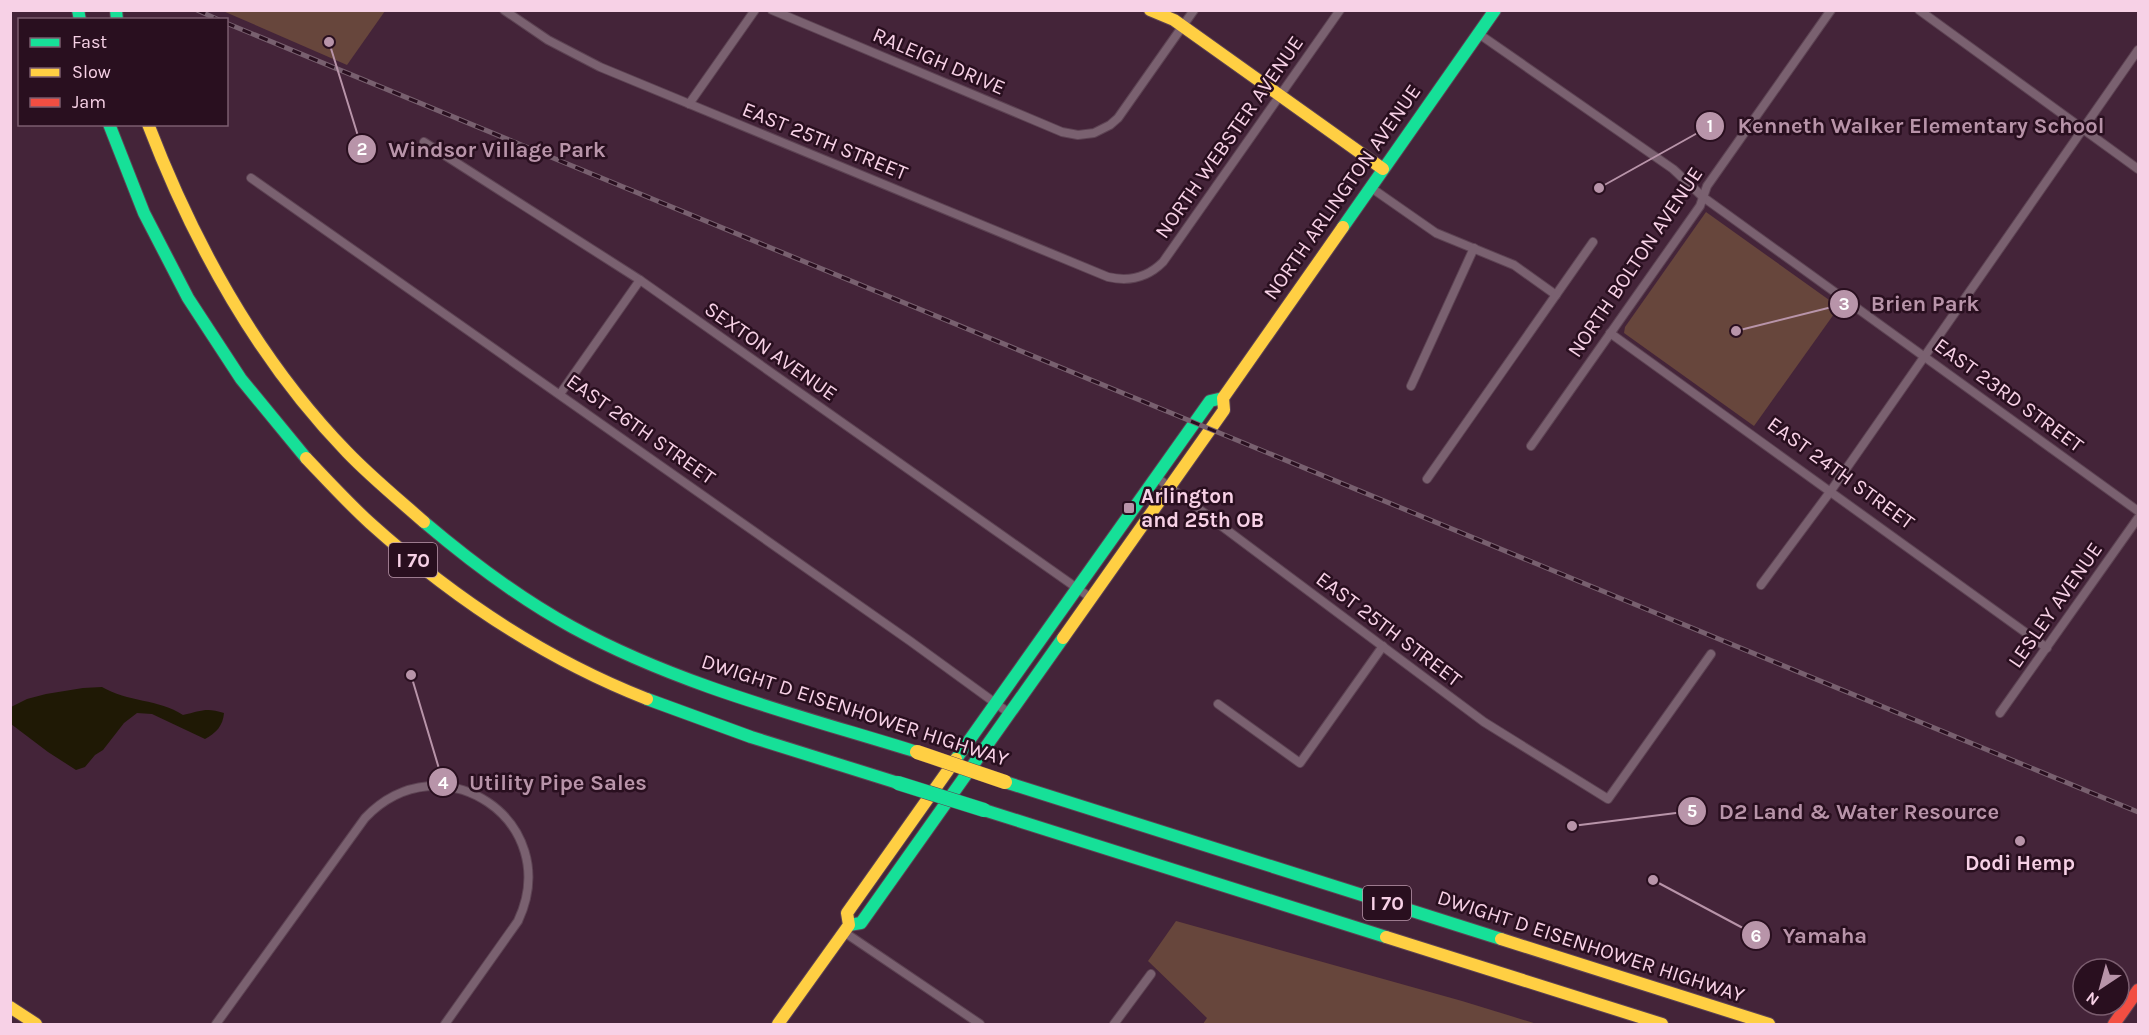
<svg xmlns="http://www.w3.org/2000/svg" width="2149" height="1035" font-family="Karla,sans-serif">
  <rect width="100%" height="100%" fill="#442439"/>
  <g fill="#67463c">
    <path d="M223,11H385L347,65Z"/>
    <path d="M1706,212L1839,307L1754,426L1624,333L1625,327Z"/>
    <path d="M1176,921L1462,1001L1537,1024H1203L1207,1018L1148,961Z"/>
  </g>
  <path fill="#1f1905" d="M102,687C127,702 159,699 183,715C201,711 206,707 224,713C223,726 216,733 205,739L152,714L137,713L124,723L103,750L95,755L85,767L76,770L48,752L11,724V707L27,699L46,694L83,688Z"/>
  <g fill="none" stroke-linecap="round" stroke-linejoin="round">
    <g stroke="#5d4353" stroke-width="10">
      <g id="street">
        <path d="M504,10L548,40L600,67L1108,277C1129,282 1147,278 1163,262L1340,10"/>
        <path d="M772,10L1062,132L1078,135L1094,133L1110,125L1118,118L1194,10"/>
        <path d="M1919,10L2138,169"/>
        <path d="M1479,34L1673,169L1703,197L2138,511"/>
        <path d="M689,104L755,10"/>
        <path d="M424,142L640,280L1091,598"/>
        <path d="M251,178L910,641L1009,713"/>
        <path d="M1370,187L1436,233L1514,265L1556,295"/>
        <path d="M1610,333L2047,648"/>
        <path d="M1411,386L1474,248"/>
        <path d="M560,394L640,280"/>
        <path d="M1531,446L1700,206L1707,186L1831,10"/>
        <path d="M1156,477L1484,722L1608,799L1711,654"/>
        <path d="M1427,479L1593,242"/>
        <path d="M1761,585L1830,492L2138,50"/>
        <path d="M1218,704L1300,763L1383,646"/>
        <path d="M2000,713L2138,518"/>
        <path d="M844,932L980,1024"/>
        <path d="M216,1024L365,818C441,738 565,821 518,921L445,1024"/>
        <path d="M1114,1024L1151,974"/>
      </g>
    </g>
    <g stroke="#5d4353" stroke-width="14">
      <g id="fast">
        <path d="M78,10L80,20"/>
        <path d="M116,10L117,20"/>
        <path d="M109,124L144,213L188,298L241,379L306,458"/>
        <path d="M1343,227L1495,10"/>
        <path d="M424,522C470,561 519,598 572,627C680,686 801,716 917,752"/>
        <path d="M647,699L751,737L898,783"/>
        <path d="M956,759L1210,401L1223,398"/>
        <path d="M1005,782L1501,939"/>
        <path d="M984,810L1386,937"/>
        <path d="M849,925L861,923L1063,638"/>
      </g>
    </g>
    <g stroke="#5d4353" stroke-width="14">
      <g id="slow">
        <path d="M1150,10L1174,20L1383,169"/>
        <path d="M148,124C194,244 257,359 347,452C371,477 398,499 424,522"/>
        <path d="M306,458C327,480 348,503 370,523C451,596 545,659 647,699"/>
        <path d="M1063,638L1224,410L1223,398L1343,227"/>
        <path d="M1386,937L1662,1024"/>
        <path d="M1501,939L1769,1024"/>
        <path d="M10,1007L36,1024"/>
        <path d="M778,1024L849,925L847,913L956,759"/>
      </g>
    </g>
    <g stroke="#5d4353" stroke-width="14">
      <path id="jam" d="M2114,1024L2138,990"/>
    </g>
    <use href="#street" stroke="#7a6170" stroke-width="8"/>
    <use href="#fast" stroke="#16e098" stroke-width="12"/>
    <use href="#slow" stroke="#ffcf43" stroke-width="12"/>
    <use href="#jam" stroke="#f24e42" stroke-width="12"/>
    <g stroke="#78606f" stroke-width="5">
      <g id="rail">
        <path d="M197,10L219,20"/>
        <path d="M226,23L2138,812"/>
      </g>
    </g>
    <use href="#rail" stroke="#290f1f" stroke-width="3" stroke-dasharray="9" stroke-linecap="butt"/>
    <g stroke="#5d4353" stroke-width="15" stroke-linecap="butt">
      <path id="fast-bridge" d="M898,783L984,810"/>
    </g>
    <g stroke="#5d4353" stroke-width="15" stroke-linecap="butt">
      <path id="slow-bridge" d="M917,752L1005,782"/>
    </g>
    <use href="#fast-bridge" stroke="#16e098" stroke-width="14"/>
    <use href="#slow-bridge" stroke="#ffcf43" stroke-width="14"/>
  </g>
  <g fill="#b894a9" stroke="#290f1f" stroke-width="2">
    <rect x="1123" y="502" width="12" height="12" rx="3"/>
    <circle cx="2020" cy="841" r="6"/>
  </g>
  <g text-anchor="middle" stroke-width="5" stroke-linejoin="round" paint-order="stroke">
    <g fill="#290f1f" stroke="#b997aa" stroke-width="1.5">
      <rect x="389" y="543" width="48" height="34" rx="4.5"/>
      <rect x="1363" y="886" width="48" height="34" rx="4.5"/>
    </g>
    <g font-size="20" font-weight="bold" fill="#f7d1e6">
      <text x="413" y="567">I 70</text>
      <text x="1387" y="910">I 70</text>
    </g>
    <g font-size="21" fill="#f7d1e6" stroke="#290f1f">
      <text transform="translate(939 61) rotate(23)" y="7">RALEIGH DRIVE</text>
      <text transform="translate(1229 137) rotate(-55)" y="7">NORTH WEBSTER AVENUE</text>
      <text transform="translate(825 141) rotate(22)" y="7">EAST 25TH STREET</text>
      <text transform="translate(1342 192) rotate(-55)" y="7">NORTH ARLINGTON AVENUE</text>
      <text transform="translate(1635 262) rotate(-56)" y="7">NORTH BOLTON AVENUE</text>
      <text transform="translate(771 351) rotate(35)" y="7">SEXTON AVENUE</text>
      <text transform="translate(2009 395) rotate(36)" y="7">EAST 23RD STREET</text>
      <text transform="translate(641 429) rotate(35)" y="7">EAST 26TH STREET</text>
      <text transform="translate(1841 473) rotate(36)" y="7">EAST 24TH STREET</text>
      <text transform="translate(2055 605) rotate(-55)" y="7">LESLEY AVENUE</text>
      <text transform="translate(1389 629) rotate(37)" y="7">EAST 25TH STREET</text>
      <text transform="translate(855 710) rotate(18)" y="7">DWIGHT D EISENHOWER HIGHWAY</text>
      <text transform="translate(1591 946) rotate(18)" y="7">DWIGHT D EISENHOWER HIGHWAY</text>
    </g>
    <g font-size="21" font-weight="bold" fill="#f7d1e6" stroke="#290f1f" text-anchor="start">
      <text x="1141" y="503">Arlington<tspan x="1141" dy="24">and 25th OB</tspan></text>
      <text x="2020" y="870" text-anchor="middle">Dodi Hemp</text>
    </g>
  </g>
  <path fill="none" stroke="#b894a9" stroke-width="2" d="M1599 188L1710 126M329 42L362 149M1736 331L1844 304M411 675L443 782M1572 826L1692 811M1653 880L1756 935"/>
  <g fill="#b894a9" stroke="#290f1f" stroke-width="2">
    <circle cx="1599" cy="188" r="6"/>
    <circle cx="329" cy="42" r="6"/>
    <circle cx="1736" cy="331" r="6"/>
    <circle cx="411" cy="675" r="6"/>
    <circle cx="1572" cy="826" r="6"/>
    <circle cx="1653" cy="880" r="6"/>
    <circle cx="1710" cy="126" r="15"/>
    <circle cx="362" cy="149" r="15"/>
    <circle cx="1844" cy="304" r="15"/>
    <circle cx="443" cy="782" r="15"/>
    <circle cx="1692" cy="811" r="15"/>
    <circle cx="1756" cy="935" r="15"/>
  </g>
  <g font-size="18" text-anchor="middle" font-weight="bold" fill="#fff">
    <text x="1710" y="132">1</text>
    <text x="362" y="155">2</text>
    <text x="1844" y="310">3</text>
    <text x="443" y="789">4</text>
    <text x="1692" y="817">5</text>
    <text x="1756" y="942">6</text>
  </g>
  <g font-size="22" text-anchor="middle" font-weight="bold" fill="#b894a9" stroke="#290f1f" stroke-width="5" stroke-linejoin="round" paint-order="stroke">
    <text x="1921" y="133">Kenneth Walker Elementary School</text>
    <text x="497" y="157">Windsor Village Park</text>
    <text x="1925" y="311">Brien Park</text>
    <text x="558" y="790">Utility Pipe Sales</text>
    <text x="1859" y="819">D2 Land &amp; Water Resource</text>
    <text x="1825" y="943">Yamaha</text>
  </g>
  <rect width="2149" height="1035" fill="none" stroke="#f7d1e6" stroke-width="24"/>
  <rect x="18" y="18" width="210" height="108" fill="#290f1f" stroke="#7b5d6f" stroke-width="1.5"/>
  <rect x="30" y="38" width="30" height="9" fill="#16e098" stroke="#7b5d6f" stroke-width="1.5"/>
  <text x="72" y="48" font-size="18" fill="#f7d1e6">Fast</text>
  <rect x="30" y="68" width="30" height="9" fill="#ffcf43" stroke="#7b5d6f" stroke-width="1.5"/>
  <text x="72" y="78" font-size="18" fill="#f7d1e6">Slow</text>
  <rect x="30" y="98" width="30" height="9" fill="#f24e42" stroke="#7b5d6f" stroke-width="1.5"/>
  <text x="72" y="108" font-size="18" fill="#f7d1e6">Jam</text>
  <g transform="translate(2101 987) rotate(216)"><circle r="28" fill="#290f1f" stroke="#7b5d6f" stroke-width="1.5"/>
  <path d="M0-4.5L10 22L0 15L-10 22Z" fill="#b894a9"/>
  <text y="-9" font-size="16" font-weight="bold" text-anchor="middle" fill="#f7d1e6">N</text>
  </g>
</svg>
